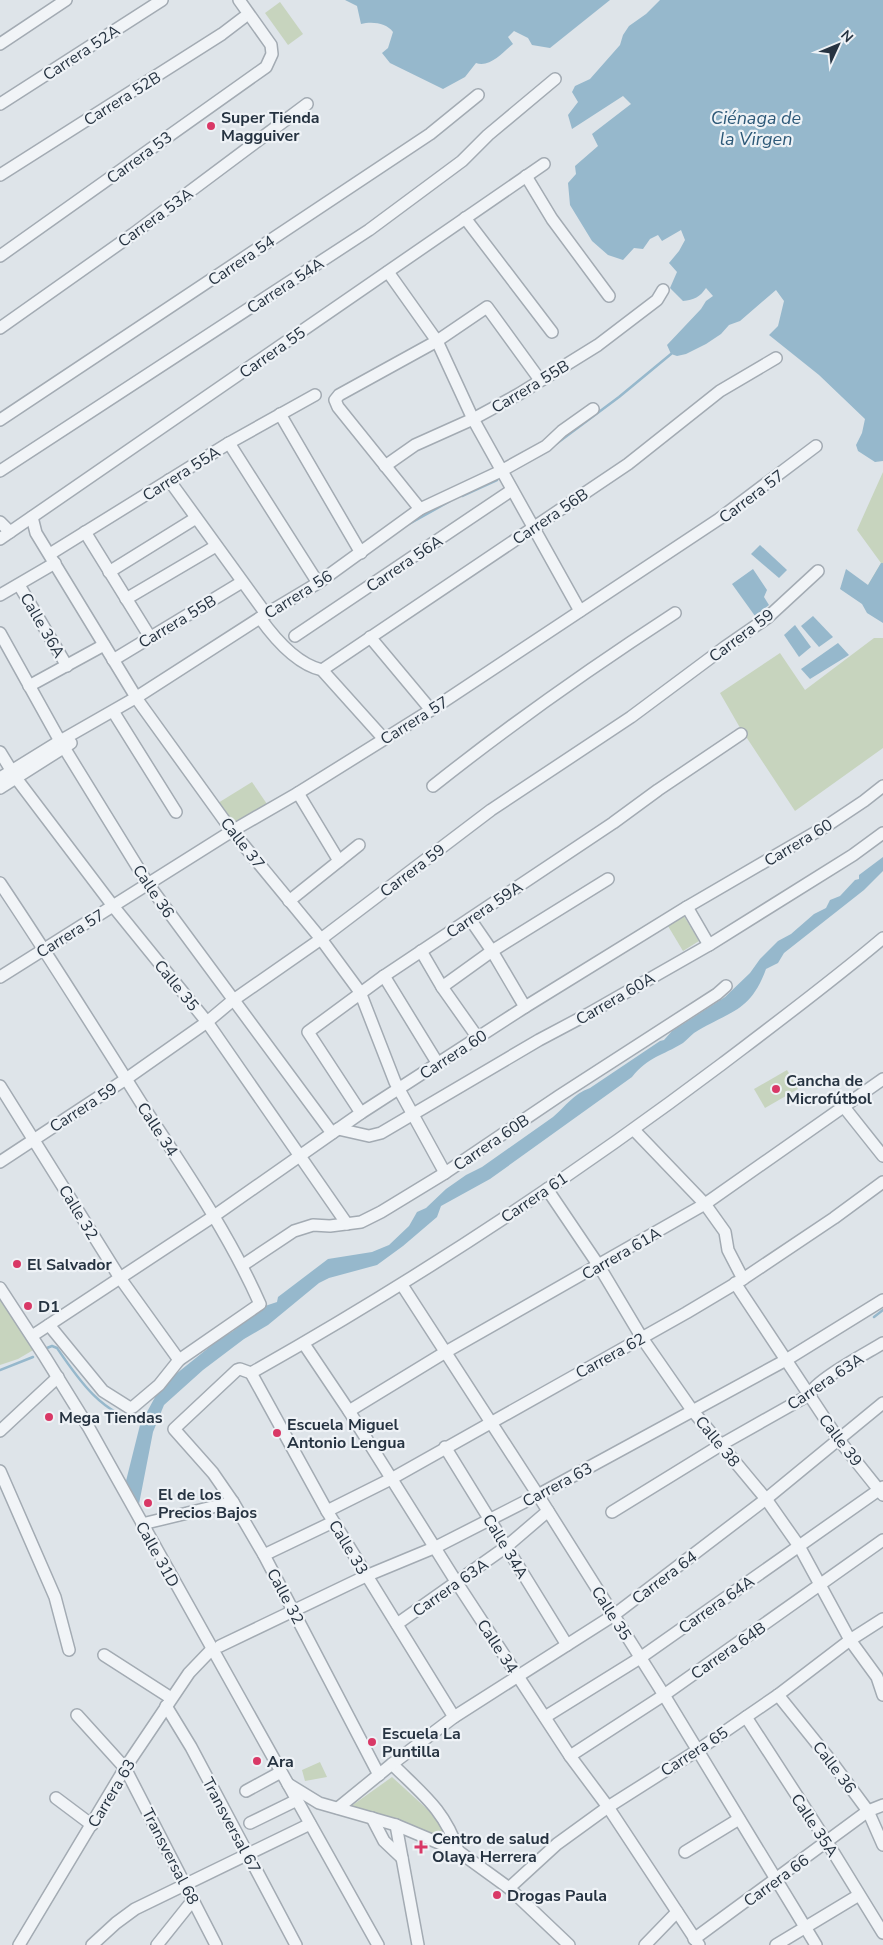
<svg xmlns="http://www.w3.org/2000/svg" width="883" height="1945" font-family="'Nunito Sans',sans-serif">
  <rect width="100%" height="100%" fill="#dee4e9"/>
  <g fill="#c7d4be">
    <path d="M280,2L303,34L288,45L265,13Z"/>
    <path d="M883,472V590L868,585L881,563L857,530Z"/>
    <path d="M874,638H883V748L795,811L739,726L720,693L780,653L805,690Z"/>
    <path d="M252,782L267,804L232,826L218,803Z"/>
    <path d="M684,916L699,941L683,951L668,926Z"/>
    <path d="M787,1070L798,1089L765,1108L754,1089Z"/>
    <path d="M0,1295L35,1349L18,1359L0,1365Z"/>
    <path d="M320,1762L327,1777L305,1781L302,1770Z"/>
    <path d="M392,1777L438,1819L445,1839L350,1807Z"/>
  </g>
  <g fill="#96b8cc">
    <path d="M345,0H610L550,48L532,45L528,38L514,31L508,37L513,44C503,52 490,68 476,63L465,77L443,89L390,63L382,53L388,48L393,32C387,23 372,21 361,24L357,6Z"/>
    <path d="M660,0H883V461L875,462L858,451L856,445L862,433L865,419L819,375L769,335L778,326L784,301L776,290L740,321L729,325L721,334L706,344L686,354L677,356L671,354L667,345L701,309L706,301L713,296L706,288C700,297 694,300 683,301L670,288L677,272L669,263L679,251L685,240L681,230L662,241L658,235L650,239L643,249L634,248L623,260L608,255L592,241L570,205L568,183L576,174L575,166L598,146L592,134L631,104L623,96L572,129L568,115L578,102L572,92L575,86L590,79L620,45L623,35L629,26L646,14Z"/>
    <path d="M760,545L787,570L779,578L751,554Z"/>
    <path d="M881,563H883V623L867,613L862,604L840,589L846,569L868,585Z"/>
    <path d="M753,569L767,590L764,597L769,605L755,616L732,584Z"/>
    <path d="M813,616L833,637L819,647L801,626Z"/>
    <path d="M795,625L811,647L799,657L784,635Z"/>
    <path d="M838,643L849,655L810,679L801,669Z"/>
    <path d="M883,857V871L864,890L784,953L778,963L766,969C750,1013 729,1011 694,1033C690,1036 687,1040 683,1043C662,1056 649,1056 632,1077L490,1179L441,1206L437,1217L403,1246L377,1265L329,1278L319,1283L268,1325L244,1339L203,1370L164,1405L153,1432L139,1504L126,1481L140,1425L161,1386L217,1341L233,1331L265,1306L277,1302L278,1297L328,1259L372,1252L389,1245L409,1226L417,1212L426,1208L446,1189L466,1175L482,1167L553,1117C566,1106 573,1094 590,1088L660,1041L664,1040L672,1031L725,997L750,973L760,959L778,941L791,934L814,914L826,908L830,900L840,896L855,880L859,879V875Z"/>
  </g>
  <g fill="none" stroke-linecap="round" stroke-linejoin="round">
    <g stroke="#96b8cc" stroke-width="2.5">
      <path d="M556,444L619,397L671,354"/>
      <path d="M462,496L497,480"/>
      <path d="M409,524L450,501"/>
      <path d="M874,1317L883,1310"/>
      <path d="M47,1348L52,1346L57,1348C78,1379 103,1416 143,1422"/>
      <path d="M0,1370L33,1357"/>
    </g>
    <g stroke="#a3abb3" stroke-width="14">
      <g id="minor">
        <path d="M0,44L66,0"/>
        <path d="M0,104L162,0"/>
        <path d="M0,175L222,34L243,18"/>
        <path d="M526,176L552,219L609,296"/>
        <path d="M465,218L552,332"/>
        <path d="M0,256L266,67L272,54L271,45L239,0"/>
        <path d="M388,272L437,341L473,419L580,611"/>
        <path d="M0,328L133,234L307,104"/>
        <path d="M280,414L361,553"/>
        <path d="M0,420L430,134L478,95"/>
        <path d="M229,443L318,583"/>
        <path d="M385,466L415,445L473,419L519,394L598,345L657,300L663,290"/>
        <path d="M0,471L369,230L462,161L488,135L555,79"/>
        <path d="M169,480L266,614"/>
        <path d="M420,509L338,407L335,400L339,395L437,341L487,307L540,380"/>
        <path d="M32,517L36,533L139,702L232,831L321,939L360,992L395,1082L445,1173"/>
        <path d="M0,522L10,532"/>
        <path d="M85,532L150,637"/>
        <path d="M0,539L544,164"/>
        <path d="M50,554L229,443L315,395"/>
        <path d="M109,572L196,518"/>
        <path d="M19,585L67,666"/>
        <path d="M0,595L55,563"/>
        <path d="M126,599L216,546"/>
        <path d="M260,618C275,639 296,664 322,670L384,739"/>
        <path d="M0,633L60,741L148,884L332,1133"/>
        <path d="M295,636L512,490"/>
        <path d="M370,637L431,710"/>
        <path d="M113,660L242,582"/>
        <path d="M322,670L628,464L720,391L776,358"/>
        <path d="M29,686L104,645"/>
        <path d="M116,716L176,812"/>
        <path d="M0,752L16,778L113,906L207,1022L347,1224"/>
        <path d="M0,778L60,741L137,697L266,614L318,583L420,509L501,471L546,446L562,431L593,409"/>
        <path d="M433,786C511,724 592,667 675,613"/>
        <path d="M0,788L71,743"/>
        <path d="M298,793L339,861"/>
        <path d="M0,883C49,956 96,1031 143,1106C185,1170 229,1234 260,1304L179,1360L159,1385L133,1407L130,1408L103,1391L49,1325"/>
        <path d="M289,901L359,845"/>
        <path d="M687,907L709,945"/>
        <path d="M470,919L492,951L525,1007"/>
        <path d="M421,951L442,987L478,1038"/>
        <path d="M384,976L438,1064"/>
        <path d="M0,977L232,831L298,793L431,710L719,519L816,446"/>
        <path d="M442,987L492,951L608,879"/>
        <path d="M0,1086L120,1278L179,1360"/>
        <path d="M844,1107L883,1156"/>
        <path d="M361,1113L308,1032L384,976L613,823L658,790L741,734"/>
        <path d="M338,1129L369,1136L381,1133L539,1040L588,1014L709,945L853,855L883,833"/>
        <path d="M634,1130L705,1204L725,1232L728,1250L743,1279"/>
        <path d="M0,1162L126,1079L207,1022L232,1001L321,939L491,810L631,717L725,647L767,618L818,571"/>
        <path d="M547,1189L599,1266L642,1338L692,1410L766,1499L799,1546L850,1640L877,1677L883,1695"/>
        <path d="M243,1265L294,1231L313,1225L330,1226L361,1222L381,1212L445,1173L559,1096L717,994L726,986"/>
        <path d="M735,1283L839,1440L883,1495"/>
        <path d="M402,1285L538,1495L664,1695L816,1945"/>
        <path d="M0,1288L45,1357L89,1428L378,1945"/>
        <path d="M32,1336L214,1216L361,1113L525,1007L687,907L828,825L864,801L883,786"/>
        <path d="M304,1344L349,1411L457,1583L570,1756L608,1807L699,1945"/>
        <path d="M251,1373C414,1281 572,1177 722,1064C776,1023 831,982 883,938"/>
        <path d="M251,1373L240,1369L237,1370L174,1429L213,1473L233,1502L264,1555L379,1775"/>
        <path d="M251,1373L327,1511L454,1717"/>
        <path d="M349,1411L444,1353L705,1204L883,1079"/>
        <path d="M0,1431L58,1377"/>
        <path d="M445,1447L567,1645"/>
        <path d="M0,1471L55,1597L69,1650"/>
        <path d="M327,1511L391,1479L686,1313L743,1279L834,1218L883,1182"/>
        <path d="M612,1512L724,1443L809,1395C815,1380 867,1353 883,1343"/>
        <path d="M142,1524L233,1502"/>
        <path d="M264,1555L333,1522"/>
        <path d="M397,1624L506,1547L548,1511"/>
        <path d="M220,1646L366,1576L436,1547L538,1495L786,1360L883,1300"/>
        <path d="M104,1655L171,1698"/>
        <path d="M778,1695L831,1761L868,1811L883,1845"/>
        <path d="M166,1706L191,1747L296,1945"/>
        <path d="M77,1715L125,1768L216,1945"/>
        <path d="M545,1717L640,1658L883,1487"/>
        <path d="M746,1717L827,1842L883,1933"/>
        <path d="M570,1756L664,1695L883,1540"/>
        <path d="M392,1764C421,1793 445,1810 458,1851"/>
        <path d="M288,1784L319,1803L396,1825L458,1851L509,1888L569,1945"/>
        <path d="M246,1791L281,1772"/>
        <path d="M56,1798L92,1825"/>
        <path d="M338,1808L392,1764L454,1717L614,1615L766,1499L883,1403"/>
        <path d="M372,1818L384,1841L402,1858"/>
        <path d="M250,1823L297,1800"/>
        <path d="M396,1825L418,1945"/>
        <path d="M685,1852L739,1819"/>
        <path d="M509,1888L557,1844L608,1807L698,1750L778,1695L850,1640L883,1619"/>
        <path d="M694,1939L868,1811L883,1805"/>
        <path d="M19,1945L125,1768L189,1673L212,1649"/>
        <path d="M92,1945L116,1923L135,1909L310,1824"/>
        <path d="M157,1945L193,1900"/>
        <path d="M645,1945L677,1912"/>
        <path d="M776,1945L859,1895"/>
      </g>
    </g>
    <use href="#minor" stroke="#f1f4f7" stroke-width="11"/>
  </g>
  <g fill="#d93866" stroke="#eef2f6" stroke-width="2">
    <circle cx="211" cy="126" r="5"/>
    <circle cx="776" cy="1089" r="5"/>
    <circle cx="17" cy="1264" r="5"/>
    <circle cx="28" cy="1306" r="5"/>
    <circle cx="49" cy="1417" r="5"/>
    <circle cx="277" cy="1433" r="5"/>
    <circle cx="148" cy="1503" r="5"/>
    <circle cx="372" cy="1742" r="5"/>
    <circle cx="257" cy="1761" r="5"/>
    <path d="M418.5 1839.5h5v5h5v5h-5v5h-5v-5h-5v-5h5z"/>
    <circle cx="497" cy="1895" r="5"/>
  </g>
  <g text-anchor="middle" stroke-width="4.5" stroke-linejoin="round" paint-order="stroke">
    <g font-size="16" fill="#263341" stroke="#eef2f6">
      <text transform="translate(81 52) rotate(-33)" y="6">Carrera 52A</text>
      <text transform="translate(122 98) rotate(-32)" y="6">Carrera 52B</text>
      <text transform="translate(139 157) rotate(-36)" y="6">Carrera 53</text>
      <text transform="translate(155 217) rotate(-36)" y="6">Carrera 53A</text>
      <text transform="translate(241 260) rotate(-34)" y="6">Carrera 54</text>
      <text transform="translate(285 285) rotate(-33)" y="6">Carrera 54A</text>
      <text transform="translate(272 352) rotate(-35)" y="6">Carrera 55</text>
      <text transform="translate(530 386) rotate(-31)" y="6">Carrera 55B</text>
      <text transform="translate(181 473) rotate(-32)" y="6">Carrera 55A</text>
      <text transform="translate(751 496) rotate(-37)" y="6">Carrera 57</text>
      <text transform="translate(550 516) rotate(-34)" y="6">Carrera 56B</text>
      <text transform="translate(404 563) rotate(-34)" y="6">Carrera 56A</text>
      <text transform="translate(298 594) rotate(-32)" y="6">Carrera 56</text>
      <text transform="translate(177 621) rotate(-31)" y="6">Carrera 55B</text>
      <text transform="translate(43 625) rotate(60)" y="6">Calle 36A</text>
      <text transform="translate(741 635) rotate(-37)" y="6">Carrera 59</text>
      <text transform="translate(414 720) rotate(-32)" y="6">Carrera 57</text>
      <text transform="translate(798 842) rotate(-31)" y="6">Carrera 60</text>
      <text transform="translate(243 843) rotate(52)" y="6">Calle 37</text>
      <text transform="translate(412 870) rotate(-37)" y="6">Carrera 59</text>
      <text transform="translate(154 891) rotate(56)" y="6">Calle 36</text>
      <text transform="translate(484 909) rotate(-34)" y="6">Carrera 59A</text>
      <text transform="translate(70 933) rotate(-32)" y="6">Carrera 57</text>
      <text transform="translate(177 985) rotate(51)" y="6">Calle 35</text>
      <text transform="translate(615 998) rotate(-30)" y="6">Carrera 60A</text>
      <text transform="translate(453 1054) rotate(-33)" y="6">Carrera 60</text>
      <text transform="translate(83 1107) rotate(-33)" y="6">Carrera 59</text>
      <text transform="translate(158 1129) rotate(57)" y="6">Calle 34</text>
      <text transform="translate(491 1142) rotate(-34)" y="6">Carrera 60B</text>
      <text transform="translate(534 1197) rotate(-34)" y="6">Carrera 61</text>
      <text transform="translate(79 1212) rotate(59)" y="6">Calle 32</text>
      <text transform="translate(621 1253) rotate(-30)" y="6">Carrera 61A</text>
      <text transform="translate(610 1355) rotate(-29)" y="6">Carrera 62</text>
      <text transform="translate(825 1381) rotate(-34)" y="6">Carrera 63A</text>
      <text transform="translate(841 1440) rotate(53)" y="6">Calle 39</text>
      <text transform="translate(718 1441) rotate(51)" y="6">Calle 38</text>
      <text transform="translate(557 1484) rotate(-28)" y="6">Carrera 63</text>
      <text transform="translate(506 1546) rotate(59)" y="6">Calle 34A</text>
      <text transform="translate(349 1547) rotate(59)" y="6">Calle 33</text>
      <text transform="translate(158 1554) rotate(61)" y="6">Calle 31D</text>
      <text transform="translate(664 1577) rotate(-37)" y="6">Carrera 64</text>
      <text transform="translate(450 1587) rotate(-35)" y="6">Carrera 63A</text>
      <text transform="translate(286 1596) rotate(62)" y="6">Calle 32</text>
      <text transform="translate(716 1604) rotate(-35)" y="6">Carrera 64A</text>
      <text transform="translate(612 1613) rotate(58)" y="6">Calle 35</text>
      <text transform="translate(498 1646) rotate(57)" y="6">Calle 34</text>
      <text transform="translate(728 1650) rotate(-35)" y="6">Carrera 64B</text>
      <text transform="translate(694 1751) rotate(-33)" y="6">Carrera 65</text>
      <text transform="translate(835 1767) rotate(53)" y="6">Calle 36</text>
      <text transform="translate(111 1793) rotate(-59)" y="6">Carrera 63</text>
      <text transform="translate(232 1825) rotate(62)" y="6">Transversal 67</text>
      <text transform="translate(815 1825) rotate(57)" y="6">Calle 35A</text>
      <text transform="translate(171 1856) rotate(63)" y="6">Transversal 68</text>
      <text transform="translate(776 1880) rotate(-36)" y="6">Carrera 66</text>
    </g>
    <g font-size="16" font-weight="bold" fill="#263341" stroke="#eef2f6" text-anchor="start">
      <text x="221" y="123">Super Tienda<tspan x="221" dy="18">Magguiver</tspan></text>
      <text x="786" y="1086">Cancha de<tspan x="786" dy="18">Microfútbol</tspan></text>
      <text x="27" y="1270">El Salvador</text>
      <text x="38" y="1312">D1</text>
      <text x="59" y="1423">Mega Tiendas</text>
      <text x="287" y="1430">Escuela Miguel<tspan x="287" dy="18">Antonio Lengua</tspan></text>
      <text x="158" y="1500">El de los<tspan x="158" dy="18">Precios Bajos</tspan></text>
      <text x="382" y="1739">Escuela La<tspan x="382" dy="18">Puntilla</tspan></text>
      <text x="267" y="1767">Ara</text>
      <text x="432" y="1844">Centro de salud<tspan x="432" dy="18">Olaya Herrera</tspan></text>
      <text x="507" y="1901">Drogas Paula</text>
    </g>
    <g font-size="18" font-style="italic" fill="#2d5978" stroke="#eef2f6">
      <text x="756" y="124">Ciénaga de<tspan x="756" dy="21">la Virgen</tspan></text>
    </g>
  </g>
  <g transform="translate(838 45) rotate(46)" stroke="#eef2f6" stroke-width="4" paint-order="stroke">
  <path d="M0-4L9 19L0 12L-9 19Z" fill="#263341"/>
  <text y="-8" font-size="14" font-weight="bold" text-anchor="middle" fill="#263341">N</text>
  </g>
</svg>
